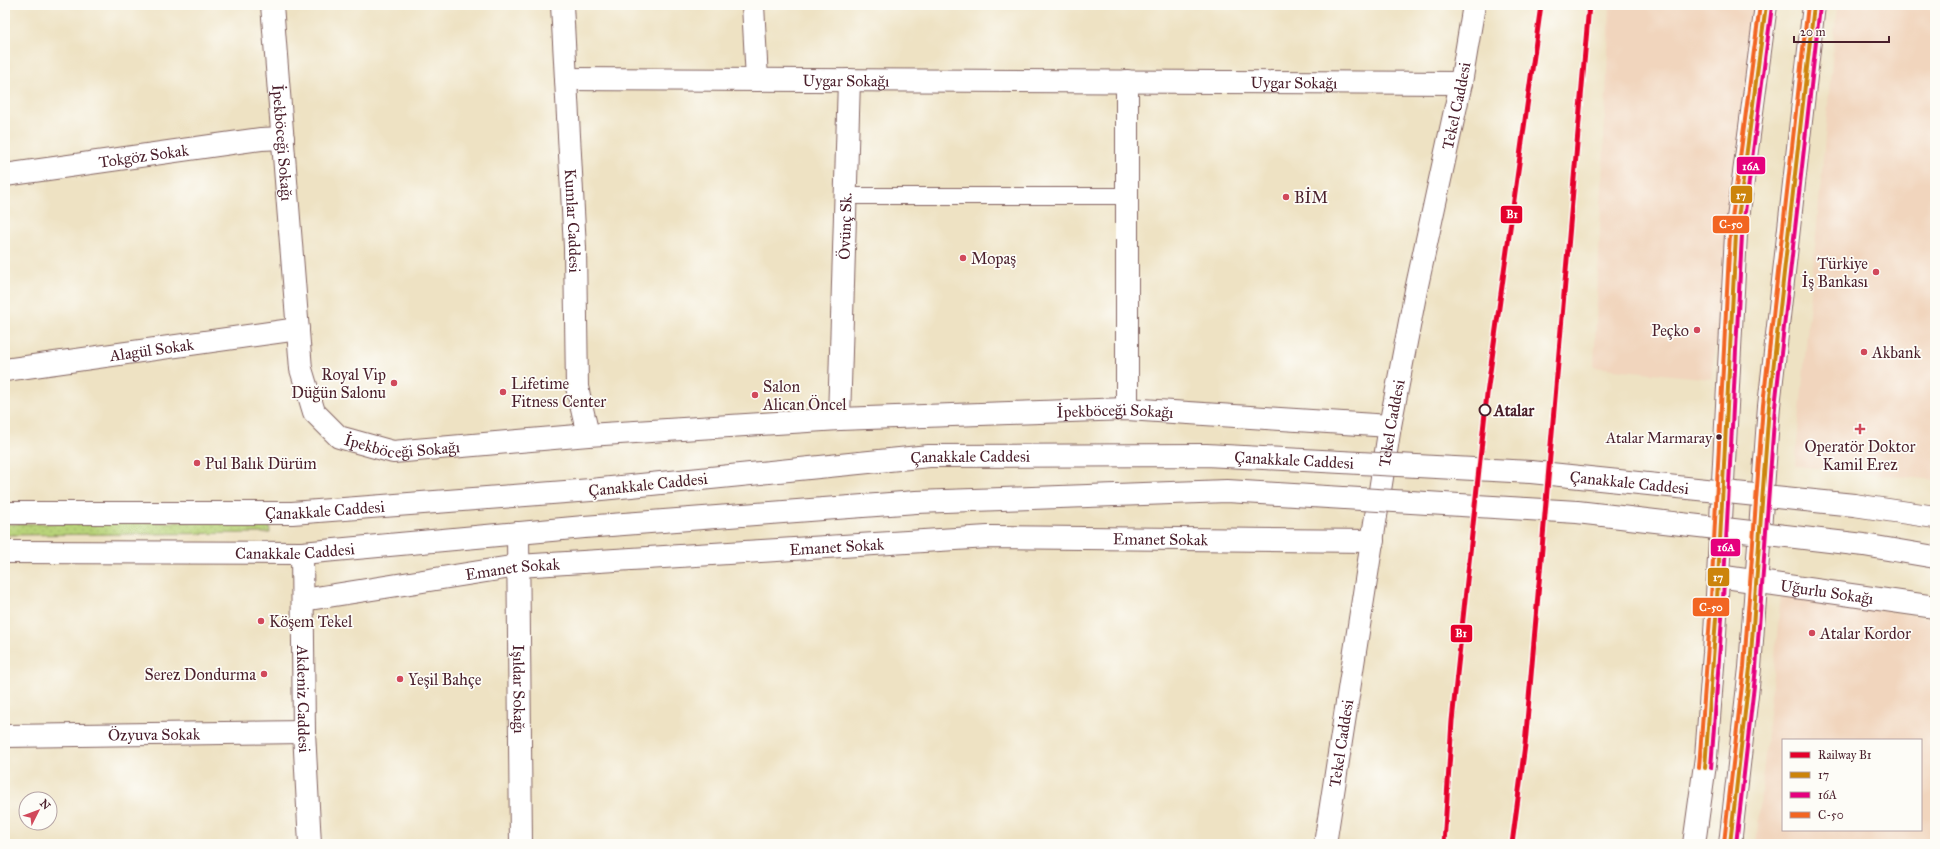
<svg xmlns="http://www.w3.org/2000/svg" width="1940" height="849" font-family="'IM FELL Great Primer',serif">
  <defs>
    <pattern id="grass-dots" width="8" height="8" patternUnits="userSpaceOnUse"><rect width="8" height="8" fill="#b8d379"/><path d="M2 2h.1M6 6h.1" fill="none" stroke="#a0b569" stroke-width="1.8" stroke-linecap="round"/></pattern>
  </defs>
  <rect width="100%" height="100%" fill="#fdfcf7"/>
  <filter id="ink" filterUnits="userSpaceOnUse"><feTurbulence type="fractalNoise" baseFrequency=".025" numOctaves="2"/><feDisplacementMap in="SourceGraphic" scale="8" xChannelSelector="R" yChannelSelector="G"/><feConvolveMatrix kernelMatrix="1 2 1 2 8 2 1 2 1" color-interpolation-filters="sRGB"/></filter>
  <filter id="wash" filterUnits="userSpaceOnUse"><feTurbulence type="fractalNoise" baseFrequency=".012" numOctaves="4" result="noise"/><feDisplacementMap in="SourceGraphic" scale="16" xChannelSelector="R" yChannelSelector="G"/><feGaussianBlur stdDeviation="0.9" result="paint"/><feColorMatrix in="noise" values="0 0 0 0 0 0 0 0 0 0 0 0 0 0 0 0 0 1.4 0 .05"/><feComposite in="paint" operator="in"/></filter>
  <g filter="url(#wash)">
    <rect width="100%" height="100%" fill="#eee2c3"/>
    <g fill="#f1d5bd" fill-rule="evenodd">
      <path d="M1610,5H1756L1711,379L1594,367Z"/>
      <path d="M1837,5H1935V480L1795,466Z"/>
      <path d="M1781,595L1935,618V844H1756ZM1783,740H1921V830H1783Z"/>
    </g>
    <path fill="url(#grass-dots)" stroke="#817952" d="M269,521L270,533L5,535V524Z"/>
  </g>
  <g filter="url(#ink)">
    <g fill="none" stroke-linecap="round" stroke-linejoin="round">
      <g stroke="#836360" stroke-width="18">
        <path id="lane" d="M846,196H1127"/>
      </g>
      <g stroke="#836360" stroke-width="24">
        <g id="street">
          <path id="s1" d="M272,5L301,369L314,412L339,437L393,452L588,435L839,419L1127,409L1390,426"/>
          <path d="M753,5L757,80"/>
          <path id="s2" d="M566,79L1461,83"/>
          <path d="M1127,81V409"/>
          <path id="s3" d="M5,175L261,139L283,138"/>
          <path id="s4" d="M5,370L298,329"/>
          <path id="s5" d="M839,419L849,80"/>
          <path id="s6" d="M518,533L521,844"/>
          <path id="s7" d="M302,553L304,732L310,844"/>
          <path id="s8" d="M1718,576L1935,607"/>
          <path id="s9" d="M303,600L518,566L988,537L1373,541"/>
          <path id="s10" d="M5,736L304,732"/>
        </g>
      </g>
      <g stroke="#836360" stroke-width="24">
        <g id="secondary">
          <path id="s11" d="M562,5L575,248L577,387L588,435"/>
          <path id="s12" d="M5,513H292L591,490"/>
          <path id="s13" d="M5,552L302,553L584,527"/>
          <path id="s14" d="M1325,844L1390,426L1416,290L1461,83L1474,5"/>
        </g>
      </g>
      <g stroke="#836360" stroke-width="24">
        <g id="primary">
          <path d="M1694,844L1706,757L1714,653L1736,234L1766,5"/>
          <path d="M1730,844L1750,668L1769,406L1814,5"/>
        </g>
      </g>
      <use href="#lane" stroke="#fff" stroke-width="16"/>
      <use href="#street" stroke="#fff" stroke-width="22"/>
      <use href="#secondary" stroke="#fff" stroke-width="22"/>
      <use href="#primary" stroke="#fff" stroke-width="22"/>
      <g stroke="#836360" stroke-width="24" stroke-linecap="butt">
        <g id="secondary-bridge">
          <path id="s15" d="M591,490L929,456L1206,455L1531,472L1854,505L1935,517"/>
          <path d="M584,527L916,502L1227,491L1577,512L1864,545L1935,557"/>
        </g>
      </g>
      <use href="#secondary-bridge" stroke="#fff" stroke-width="22"/>
      <g stroke="#fdfcf7" stroke-width="7">
        <g id="bus-1">
          <path d="M1705,768L1716,618L1736,234L1766,5"/>
          <path d="M1730,844L1750,668L1769,406L1814,5"/>
        </g>
      </g>
      <g stroke="#fdfcf7" stroke-width="7">
        <g id="bus-2">
          <path d="M1711,768L1722,618L1742,235L1772,6"/>
          <path d="M1736,844L1756,668L1775,407L1820,6"/>
        </g>
      </g>
      <g stroke="#fdfcf7" stroke-width="7">
        <g id="bus-3">
          <path d="M1699,768L1710,618L1730,234L1760,5"/>
          <path d="M1724,843L1744,667L1763,405L1808,5"/>
        </g>
      </g>
      <use href="#bus-1" stroke="#cc840b" stroke-width="4"/>
      <use href="#bus-2" stroke="#e5007d" stroke-width="4"/>
      <use href="#bus-3" stroke="#f26522" stroke-width="4"/>
      <g stroke="#fdfcf7" stroke-width="8">
        <g id="rail-1">
          <path d="M1444,844L1452,721L1487,394L1541,5"/>
          <path d="M1512,844L1525,745L1589,5"/>
        </g>
      </g>
      <use href="#rail-1" stroke="#e4002b" stroke-width="5"/>
    </g>
  </g>
  <g fill="#d1495b" stroke="#fdfcf7" stroke-width="1.5">
    <circle cx="1286" cy="197" r="4"/>
    <circle cx="963" cy="258" r="4"/>
    <circle cx="1876" cy="272" r="4"/>
    <circle cx="1697" cy="330" r="4"/>
    <circle cx="1864" cy="352" r="4"/>
    <circle cx="394" cy="383" r="4"/>
    <circle cx="503" cy="392" r="4"/>
    <circle cx="755" cy="395" r="4"/>
    <path d="M1858 423h4v4h4v4h-4v4h-4v-4h-4v-4h4z"/>
    <circle cx="197" cy="463" r="4"/>
    <circle cx="261" cy="621" r="4"/>
    <circle cx="1812" cy="633" r="4"/>
    <circle cx="264" cy="674" r="4"/>
    <circle cx="400" cy="679" r="4"/>
  </g>
  <circle fill="#fdfcf7" stroke="#4a1f2b" stroke-width="2" cx="1485" cy="410" r="5.5"/>
  <circle fill="#4a1f2b" stroke="#fdfcf7" stroke-width="1.5" cx="1719" cy="437" r="3.5"/>
  <g text-anchor="middle" stroke-width="3.5" stroke-linejoin="round" paint-order="stroke">
    <g font-size="15" fill="#4a1f2b" stroke="#fdfcf7" text-anchor="end">
      <text x="1712" y="443">Atalar Marmaray</text>
    </g>
    <g font-size="16" fill="#4a1f2b" stroke="#fdfcf7">
      <text dy="6" stroke="none"><textPath href="#s2" startOffset="280">Uygar Sokağı</textPath></text>
      <text dy="6" stroke="none"><textPath href="#s2" startOffset="728">Uygar Sokağı</textPath></text>
      <text dy="6" stroke="none"><textPath href="#s14" startOffset="750">Tekel Caddesi</textPath></text>
      <text dy="6" stroke="none"><textPath href="#s1" startOffset="138">İpekböceği Sokağı</textPath></text>
      <text dy="6" stroke="none"><textPath href="#s3" startOffset="140">Tokgöz Sokak</textPath></text>
      <text dy="6" stroke="none"><textPath href="#s11" startOffset="216">Kumlar Caddesi</textPath></text>
      <text dy="6" stroke="none"><textPath href="#s5" startOffset="193">Övünç Sk.</textPath></text>
      <text dy="6" stroke="none"><textPath href="#s4" startOffset="148">Alagül Sokak</textPath></text>
      <text dy="6" stroke="none"><textPath href="#s1" startOffset="1225">İpekböceği Sokağı</textPath></text>
      <text dy="6" stroke="none"><textPath href="#s14" startOffset="426">Tekel Caddesi</textPath></text>
      <text dy="6" stroke="none"><textPath href="#s1" startOffset="510">İpekböceği Sokağı</textPath></text>
      <text dy="6" stroke="none"><textPath href="#s15" startOffset="381">Çanakkale Caddesi</textPath></text>
      <text dy="6" stroke="none"><textPath href="#s15" startOffset="705">Çanakkale Caddesi</textPath></text>
      <text dy="6" stroke="none"><textPath href="#s15" startOffset="1041">Çanakkale Caddesi</textPath></text>
      <text transform="translate(648 484) rotate(-6)" y="6">Çanakkale Caddesi</text>
      <text dy="6" stroke="none"><textPath href="#s12" startOffset="320">Çanakkale Caddesi</textPath></text>
      <text dy="6" stroke="none"><textPath href="#s9" startOffset="861">Emanet Sokak</textPath></text>
      <text dy="6" stroke="none"><textPath href="#s9" startOffset="537">Emanet Sokak</textPath></text>
      <text dy="6" stroke="none"><textPath href="#s13" startOffset="290">Canakkale Caddesi</textPath></text>
      <text dy="6" stroke="none"><textPath href="#s9" startOffset="212">Emanet Sokak</textPath></text>
      <text dy="6" stroke="none"><textPath href="#s8" startOffset="110">Uğurlu Sokağı</textPath></text>
      <text dy="6" stroke="none"><textPath href="#s6" startOffset="156">Işıldar Sokağı</textPath></text>
      <text dy="6" stroke="none"><textPath href="#s7" startOffset="146">Akdeniz Caddesi</textPath></text>
      <text dy="6" stroke="none"><textPath href="#s10" startOffset="149">Özyuva Sokak</textPath></text>
      <text dy="6" stroke="none"><textPath href="#s14" startOffset="102">Tekel Caddesi</textPath></text>
    </g>
    <g font-size="16" fill="#4a1f2b" stroke="#fdfcf7" text-anchor="start">
      <text x="1294" y="203">BİM</text>
      <text x="971" y="264">Mopaş</text>
      <text x="1868" y="269" text-anchor="end">Türkiye<tspan x="1868" dy="18">İş Bankası</tspan></text>
      <text x="1689" y="336" text-anchor="end">Peçko</text>
      <text x="1872" y="358">Akbank</text>
      <text x="386" y="380" text-anchor="end">Royal Vip<tspan x="386" dy="18">Düğün Salonu</tspan></text>
      <text x="511" y="389">Lifetime<tspan x="511" dy="18">Fitness Center</tspan></text>
      <text x="763" y="392">Salon<tspan x="763" dy="18">Alican Öncel</tspan></text>
      <text x="1860" y="452" text-anchor="middle">Operatör Doktor<tspan x="1860" dy="18">Kamil Erez</tspan></text>
      <text x="205" y="469">Pul Balık Dürüm</text>
      <text x="269" y="627">Köşem Tekel</text>
      <text x="1820" y="639">Atalar Kordor</text>
      <text x="256" y="680" text-anchor="end">Serez Dondurma</text>
      <text x="408" y="685">Yeşil Bahçe</text>
    </g>
    <g font-size="16" font-weight="bold" fill="#4a1f2b" stroke="#fdfcf7" text-anchor="start">
      <text x="1494" y="416">Atalar</text>
    </g>
  </g>
  <g stroke="#fdfcf7" stroke-width="1.5">
    <rect x="1736" y="156" width="30" height="19" rx="4" fill="#e5007d"/>
    <rect x="1730" y="185" width="23" height="19" rx="4" fill="#cc840b"/>
    <rect x="1500" y="205" width="23" height="19" rx="4" fill="#e4002b"/>
    <rect x="1712" y="215" width="38" height="19" rx="4" fill="#f26522"/>
    <rect x="1710" y="538" width="31" height="19" rx="4" fill="#e5007d"/>
    <rect x="1707" y="567" width="23" height="20" rx="4" fill="#cc840b"/>
    <rect x="1692" y="597" width="38" height="20" rx="4" fill="#f26522"/>
    <rect x="1450" y="624" width="23" height="19" rx="4" fill="#e4002b"/>
  </g>
  <g font-size="11" text-anchor="middle" font-weight="bold" fill="#fff">
    <text x="1751" y="170">16A</text>
    <text x="1741" y="199">17</text>
    <text x="1512" y="218">B1</text>
    <text x="1731" y="228">C-50</text>
    <text x="1726" y="551">16A</text>
    <text x="1718" y="581">17</text>
    <text x="1711" y="611">C-50</text>
    <text x="1461" y="637">B1</text>
  </g>
  <rect width="1940" height="849" fill="none" stroke="#fdfcf7" stroke-width="20"/>
  <rect x="1782" y="739" width="140" height="92" fill="#fdfcf7" stroke="#b5a4a5"/>
  <rect x="1790" y="752" width="20" height="6" fill="#e4002b" stroke="#b5a4a5"/>
  <text x="1818" y="759" font-size="12" fill="#4a1f2b">Railway B1</text>
  <rect x="1790" y="772" width="20" height="6" fill="#cc840b" stroke="#b5a4a5"/>
  <text x="1818" y="779" font-size="12" fill="#4a1f2b">17</text>
  <rect x="1790" y="792" width="20" height="6" fill="#e5007d" stroke="#b5a4a5"/>
  <text x="1818" y="799" font-size="12" fill="#4a1f2b">16A</text>
  <rect x="1790" y="812" width="20" height="6" fill="#f26522" stroke="#b5a4a5"/>
  <text x="1818" y="819" font-size="12" fill="#4a1f2b">C-50</text>
  <g transform="translate(38 811) rotate(48)"><circle r="19" fill="#fdfcf7" stroke="#b5a4a5"/>
  <path d="M0-3L7 15L0 10L-7 15Z" fill="#d1495b"/>
  <text y="-6" font-size="11" font-weight="bold" text-anchor="middle" fill="#4a1f2b">N</text>
  </g>
  <path d="M1794 36v6h95v-6" fill="none" stroke="#4a1f2b" stroke-width="2"/>
  <text x="1800" y="36" font-size="12" fill="#4a1f2b" stroke="#fdfcf7" stroke-width="3" paint-order="stroke">20 m</text>
</svg>
